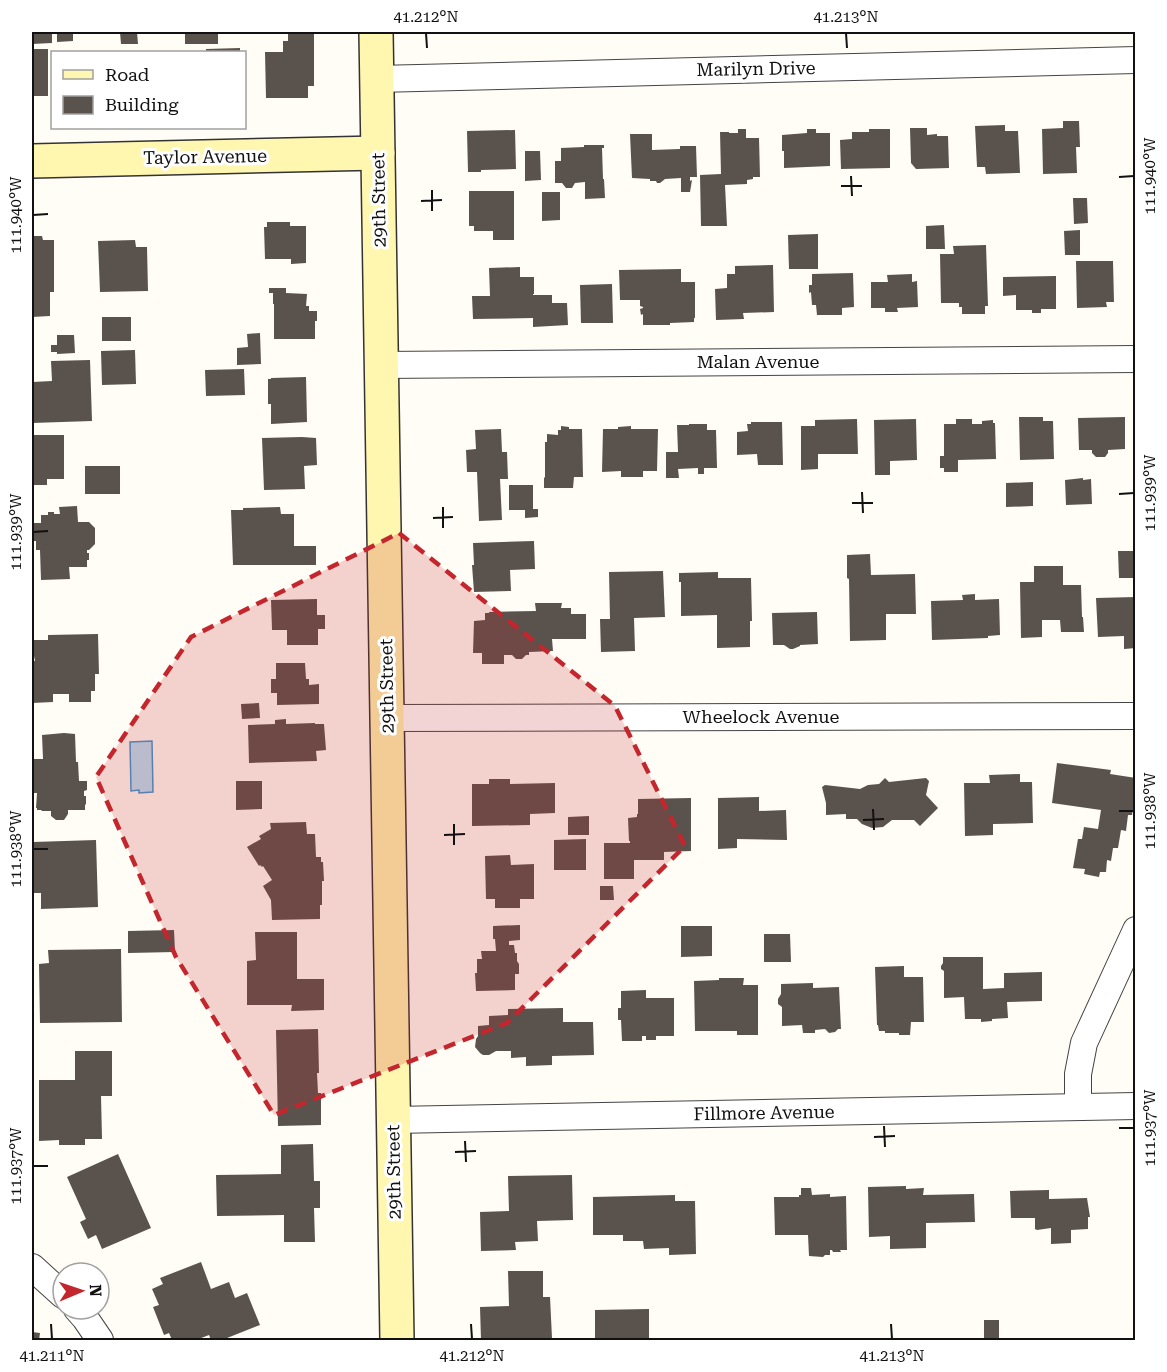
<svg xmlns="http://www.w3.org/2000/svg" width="1167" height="1372" font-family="'Roboto Serif',serif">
  <rect width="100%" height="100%" fill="#fffdf5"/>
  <path fill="#b9e0f7" stroke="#3f96cf" stroke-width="1.5" d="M152,741L153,792L139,793V790L131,791L130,742Z"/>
  <g fill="#5a524d">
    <path d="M32,32H52V43L32,44Z"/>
    <path d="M57,32H73V41L57,42Z"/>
    <path d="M120,32H137L138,44H121Z"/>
    <rect x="185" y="32" width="33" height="12"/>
    <path d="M288,32H314V86H308V98H266L265,52H283V41H288Z"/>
    <path d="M240,48V52H206V49Z"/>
    <rect x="32" y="49" width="16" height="47"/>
    <path d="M1063,121H1079L1080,147H1076L1077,173L1043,174L1042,129L1063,128Z"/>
    <path d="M1005,125V131H1018L1020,173L986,174L985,167H977L975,126Z"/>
    <path d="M910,128H927V135L937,134V136H948L949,168L916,169L911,163Z"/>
    <path d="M738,129H746V138H759L760,177H753V179L747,180V184L725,185L727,226H701L700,175L721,174L720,132H729V133H738Z"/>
    <path d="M807,129H816V133H830V166L784,168V151H782V135L807,133Z"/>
    <path d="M869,129H890V168L841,169L840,140L852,139V132H869Z"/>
    <path d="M515,130L516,169L481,170V172H468L467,131Z"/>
    <path d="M630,134H652V150L680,149V146H696L697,177H690V181L692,180L690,192H681V178L665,179L660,183H657L656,181H650V179L632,178Z"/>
    <path d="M584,145H604V148H602L603,179H604L605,198L585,199V182L575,183L572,188H566L562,183H555V161H561V148L584,147Z"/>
    <path d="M525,151H540L541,180L525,181Z"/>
    <path d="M469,191H514V240H493V231H474V226H469Z"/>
    <path d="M542,192H560V220L542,221Z"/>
    <path d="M1073,198H1087L1088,223L1074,224Z"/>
    <path d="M267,222H290V226H306V263L291,264V259H265L264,227H267Z"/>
    <path d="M944,225L945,249H926V226Z"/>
    <path d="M1080,230V255H1065L1064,231Z"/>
    <path d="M818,234V269H789L788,235Z"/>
    <path d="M32,236H42L43,240H54V292H50V316L32,317Z"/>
    <path d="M135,240L136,247H147L148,291L100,292L98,241Z"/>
    <path d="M986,245L988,306H985V314H962V307H959V303H941L940,254H954L953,246Z"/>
    <path d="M1076,261H1113L1114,302H1106L1107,307L1077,308Z"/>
    <path d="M773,265L774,312L743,313L744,319L716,320L715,289L727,288V274H735V266Z"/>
    <path d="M520,267V277H534V294H533V295H552V303H567L568,325L533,327V318L473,319L472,296H490L489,268Z"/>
    <path d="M681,269V282H695V318H694V322L670,323V325H643V314L641,315L640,309L643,308V307L640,306V300H620L619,270Z"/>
    <path d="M853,273L854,307L842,308V315H817L816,305H812L811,292L809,293V285H812V274Z"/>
    <path d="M912,274V282L917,281L918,307L897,308L898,312H885V308H871V282H888L887,275Z"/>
    <path d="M1056,276V309H1041V313H1032V310H1016V295L1003,296V277Z"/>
    <path d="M612,284L613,323H581L580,285Z"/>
    <path d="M269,288H286V293L307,294L306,306H309V311H317V321H315V339H274V304H273V293H269Z"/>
    <rect x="102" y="317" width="29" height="24"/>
    <path d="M260,333L261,364L237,365V348L248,347L247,334Z"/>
    <path d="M57,335H74L75,353L57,354V352H51V345H57Z"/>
    <path d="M135,350L136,384L102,385L101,351Z"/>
    <path d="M90,360L92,421L32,423V382L52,381L51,361Z"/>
    <path d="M244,369L245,395L206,396L205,370Z"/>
    <path d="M306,377L307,422L271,424V404H268V379H271V378Z"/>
    <path d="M1019,417H1043V421H1053L1054,459L1020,460Z"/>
    <path d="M1125,417V449L1108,450V453L1105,457H1096L1092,453V450H1079L1078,418Z"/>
    <path d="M857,419L858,454H818V469L801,470V426H815V420Z"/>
    <path d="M916,419L917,460L890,461V475H875L874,420Z"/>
    <path d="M956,419H972V424H982V421L993,420V423H995L996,459L958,460V472H944V468H940V456H944V424H956Z"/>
    <path d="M751,422H782L783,465H758L757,454L737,455V432L748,431L747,424H751Z"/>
    <path d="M689,424H707V430H716L717,468H704V474H698V468L678,469L679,478H666V452H678L677,425H689Z"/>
    <path d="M561,426L569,427V429H582L583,477H574L573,488H544V478L545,477V442H547V434L558,435V430H561Z"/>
    <path d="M631,426V429H658L657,471H643V477H621V471L602,472L603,429H618V427Z"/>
    <path d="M501,429L502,452H507L508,479H500L502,520L479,521L477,472H467L466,450L476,449L475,430Z"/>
    <path d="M32,435H64V479H47V485H32Z"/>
    <path d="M302,437L316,438L317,465L304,466L305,489L264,490L262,438Z"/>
    <rect x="85" y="466" width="35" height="28"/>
    <path d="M1083,478V480L1091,479L1092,504L1066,505L1065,480Z"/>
    <path d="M1033,482V506L1006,507V483Z"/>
    <path d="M509,485H533V509H538V517L525,518V510H509Z"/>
    <path d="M77,506L78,522H89L95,528V544L89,550H87V553H89V560H87V567H69L70,579L41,580L40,550H36V541H32V523H41V515H48V512H54V514H60L59,507Z"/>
    <path d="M280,507L281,514H294V546H316V565H233L231,510H243V508Z"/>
    <path d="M534,541L535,569L510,570L511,591L474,592L472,565H474L473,543Z"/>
    <path d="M1118,551H1136V578H1119Z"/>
    <path d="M870,554L871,575L915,574L916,614H886V640L850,641L849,579L847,578V555Z"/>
    <path d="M1034,566H1063V585H1081L1082,617H1083L1084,632H1061L1060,620H1042V637L1021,638L1020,582H1034Z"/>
    <path d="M663,571L665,617L634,618L635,651L601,652L600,619H610L609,572Z"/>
    <path d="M718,572V578H751L752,621H750V647L717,648V615L681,616V582H679V573Z"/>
    <path d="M975,594V600L999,599L1000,635L988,636V638L932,640L931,601L963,600L962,595Z"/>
    <path d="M1136,597V648L1124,649V636L1098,637L1096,598Z"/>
    <path d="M317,599V615H325V629H318V645H287V630H272L271,600Z"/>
    <path d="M535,603H562L561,608H571V614H586V639H552L553,651L529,652V655H526L522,659H516L512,655H504V664H482V653H473L474,621L485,620V613H489V612L536,611Z"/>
    <path d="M817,612L818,644L800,645V646L793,649H790L784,645H773L772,613Z"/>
    <path d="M98,634L99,674H95V691H91V702H69V694H53V702L32,703V661H35L34,656H32V640H48V635Z"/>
    <path d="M276,663H305L306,679H309V685L319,684V704L277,705V693H271V679H276Z"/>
    <path d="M259,703L260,718L242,719L241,704Z"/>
    <path d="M286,719V724L315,723V724H324L326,750L316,751L317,761L249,763L248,725L275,724V720Z"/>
    <path d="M64,733L75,734L76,762H78L79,781H87V790L84,791V796H86V804L85,805V810H68V814L64,820H56L51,816V811H42L41,810H37V808H36L37,793H34L33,759H43L42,735Z"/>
    <path d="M1057,763L1111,770L1110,774L1136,778V791L1132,815H1128L1126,831L1121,830L1118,848H1113L1111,861L1107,860L1106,872H1100L1099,877L1084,874L1085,869L1073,868L1078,839H1082L1084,827L1098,829L1101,810L1052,803Z"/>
    <path d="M1020,774V782H1032L1033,823L993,824V835L965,836L964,783H990L989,775Z"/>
    <path d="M885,778L889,782L926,778L929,781L926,795L938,808L920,826L914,820H892L883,827L872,828L862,824L857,819H846V814L826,815V803L822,787L825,785L860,789L868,785L879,784Z"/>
    <path d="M489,779H510V784L555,783V813L530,814V825L472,826V784H489Z"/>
    <path d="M236,781H262V809L236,810Z"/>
    <path d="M759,797V811L786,810L787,840L737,839V848L718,849V798Z"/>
    <path d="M691,798V851L664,852V860H634V879H604V843H630V841H629L628,818L637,817V814H638V799Z"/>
    <path d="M589,816V835H568V817Z"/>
    <path d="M306,822L307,834H315L316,857H321V862H323L324,881H322V905H320V919L272,920L271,900L263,886L272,880L263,866L262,867L260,865L259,866L247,847L261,839L259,836L271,829L270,823Z"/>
    <path d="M586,839V870H554V840Z"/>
    <path d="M96,840L98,907L41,909V893H34L33,842Z"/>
    <path d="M510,855L511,865L534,864V899H520V908H495V899H486L485,856Z"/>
    <path d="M600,886H613L614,900H600Z"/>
    <path d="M520,925V940L509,941V945H514L515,953H517V961L519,964V974H515V990L476,991L475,973H477V959H482L481,951H496L495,939H493V926Z"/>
    <path d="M681,926H712V956L681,957Z"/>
    <path d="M174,930L175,952L128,953V931Z"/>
    <path d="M255,932H297V979H324V1010L291,1011L292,1005H247V961L256,960Z"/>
    <path d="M764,934H790L791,962H764Z"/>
    <path d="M121,949L122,1022L40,1023L39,964L49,963L48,950Z"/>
    <path d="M943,957H983V989L1004,988V973L1042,972V1001L1007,1002L1008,1018L992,1019V1021L981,1022V1019H965L964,997L944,998V971L941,969V966L943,963Z"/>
    <path d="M904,966V977H923L924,1022H911L910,1035H899V1033H885V1031H879L878,1025H877L875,967Z"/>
    <path d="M719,978H744L743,985H758V1035H737V1031H695L694,981L719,980Z"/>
    <path d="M813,983V988L839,987L841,1029H838L835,1032L829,1033L825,1029L815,1030V1033H803L802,1025L782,1026V1007L778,1004V999L781,994V984Z"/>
    <path d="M646,990V998H674V1036H656V1040H646V1036H642V1041H622L621,1020H618V1008H621V991Z"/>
    <path d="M563,1008V1022H593L594,1055L552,1056V1065L526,1066V1057L511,1058V1051H496L489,1055H483L480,1053L475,1047L476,1039L478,1036V1026L489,1025V1016L508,1015V1009Z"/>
    <path d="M318,1029L319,1073H317L318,1093H321V1125L278,1126L276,1030Z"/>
    <path d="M75,1051H112V1096H101L102,1139H85V1145H59V1140L39,1141V1080H75Z"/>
    <path d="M313,1144L314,1181H320V1208H314L315,1242H284V1215L217,1216L216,1175L281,1174V1145Z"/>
    <path d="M118,1154L151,1228L102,1249L96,1235L88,1239L80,1222L86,1219L67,1177Z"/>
    <path d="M572,1175L573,1220L537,1221L538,1241L515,1242L516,1250L481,1251L480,1212L509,1211L508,1176Z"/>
    <path d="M906,1186V1189L924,1188L923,1195L974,1194L975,1222L926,1223V1248L890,1249V1236L869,1237L868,1187Z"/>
    <path d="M801,1188H811L812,1195L830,1194V1197L846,1196L847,1250H840L841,1252H833L832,1250H830V1255H825L823,1257L809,1256L808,1235H775L774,1197H799V1195H801Z"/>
    <path d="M1049,1190V1199L1087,1198L1090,1217H1088V1229L1071,1230V1243L1051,1244V1228L1037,1230L1035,1229V1218H1011L1010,1191Z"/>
    <path d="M675,1195V1201H695L696,1254L669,1255V1248L644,1249L643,1241H623V1235H593V1197Z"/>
    <path d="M201,1262L211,1289L229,1282L235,1298L247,1293L260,1325L222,1340H211L209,1335L196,1340H172L169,1333L164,1335L153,1307L159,1305L152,1289L163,1284L160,1278Z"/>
    <path d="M508,1271H543V1297H550L552,1338L517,1339V1340H481L480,1307L509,1306Z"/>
    <path d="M649,1309V1340H595V1310Z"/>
    <rect x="984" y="1320" width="15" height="20"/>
    <path d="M32,1332L40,1333L39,1340H32Z"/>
  </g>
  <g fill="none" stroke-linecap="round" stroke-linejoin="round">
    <g stroke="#444" stroke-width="28">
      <g id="street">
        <path d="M377,79L1136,60"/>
        <path d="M381,365L1136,359"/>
        <path d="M387,718L1136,716"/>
        <path d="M1078,1107V1074L1084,1043L1136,930"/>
        <path d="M393,1120L1136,1106"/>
        <path d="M32,1267L63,1295"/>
        <path d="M77,1309L85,1318L100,1340"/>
      </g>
    </g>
    <g stroke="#333" stroke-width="36">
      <g id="secondary">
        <path d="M376,32L397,1340"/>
        <path d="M32,161L378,153"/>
      </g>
    </g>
    <use href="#street" stroke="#fff" stroke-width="26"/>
    <use href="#secondary" stroke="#fff6b0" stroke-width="33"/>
  </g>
  <path fill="#c4262e" fill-opacity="0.2" stroke="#c4262e" stroke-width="4.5" stroke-dasharray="12 8" stroke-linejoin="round" d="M399,533L615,706L685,846L507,1023L274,1115L176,957L96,777L191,637Z"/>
  <path fill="none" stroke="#111" stroke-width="2" d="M426,33L427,48M846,33L847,48M851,176L852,196M1119,177L1134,176M841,186H862M432,190V211M421,201L442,200M33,215L48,214M862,492L863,513M1119,494L1134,493M852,503H873M443,507V528M433,518L453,517M33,532L48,531M873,809L874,830M1119,811H1134M863,820L884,819M454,824V845M444,835L465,834M33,849H48M884,1126L885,1147M1119,1128H1134M874,1137L895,1136M465,1141L466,1162M455,1152L476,1151M33,1166H48M51,1324L52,1339M471,1324L472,1339M891,1324L892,1339"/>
  <g text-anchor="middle" stroke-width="6" stroke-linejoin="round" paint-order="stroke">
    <g font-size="18" fill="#111" stroke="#fff">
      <text transform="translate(756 69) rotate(-1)" y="6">Marilyn Drive</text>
      <text transform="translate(205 157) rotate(-1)" y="6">Taylor Avenue</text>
      <text transform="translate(379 200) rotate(-91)" y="6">29th Street</text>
      <text x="758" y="368">Malan Avenue</text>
      <text transform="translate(387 686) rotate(-91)" y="6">29th Street</text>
      <text x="761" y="723">Wheelock Avenue</text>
      <text transform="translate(764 1113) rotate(-1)" y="6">Fillmore Avenue</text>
      <text transform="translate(394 1172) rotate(-91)" y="6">29th Street</text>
    </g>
  </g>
  <rect width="1167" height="1372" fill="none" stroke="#ffffff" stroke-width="66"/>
  <rect x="51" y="51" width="195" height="78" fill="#ffffff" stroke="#a0a0a0" stroke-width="1.5"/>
  <rect x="63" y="70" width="30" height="9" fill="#fff6b0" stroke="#a0a0a0" stroke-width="1.5"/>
  <text x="105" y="81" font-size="18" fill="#111111">Road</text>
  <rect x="63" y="96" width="30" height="18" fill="#5a524d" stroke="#a0a0a0" stroke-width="1.5"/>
  <text x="105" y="111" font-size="18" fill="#111111">Building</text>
  <g transform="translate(81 1291) rotate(88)"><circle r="28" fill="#ffffff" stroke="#a0a0a0" stroke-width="1.5"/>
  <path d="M0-4.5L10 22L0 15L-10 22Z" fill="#c4262e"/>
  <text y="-9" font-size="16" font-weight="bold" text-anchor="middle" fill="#111111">N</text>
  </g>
  <rect x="33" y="33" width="1101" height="1306" fill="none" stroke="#111" stroke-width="2"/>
  <g font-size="15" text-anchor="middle" fill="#111">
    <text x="426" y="22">41.212°N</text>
    <text x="846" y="22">41.213°N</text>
    <text transform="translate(1150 176) rotate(-90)" y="5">111.940°W</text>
    <text transform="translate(16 215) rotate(-90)" y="5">111.940°W</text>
    <text transform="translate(1150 493) rotate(-90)" y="5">111.939°W</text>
    <text transform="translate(16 532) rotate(-90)" y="5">111.939°W</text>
    <text transform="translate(1150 811) rotate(-90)" y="5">111.938°W</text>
    <text transform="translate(16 849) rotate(-90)" y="5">111.938°W</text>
    <text transform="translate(1150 1128) rotate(-90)" y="5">111.937°W</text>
    <text transform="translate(16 1166) rotate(-90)" y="5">111.937°W</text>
    <text x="52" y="1361">41.211°N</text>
    <text x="472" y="1361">41.212°N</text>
    <text x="892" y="1361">41.213°N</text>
  </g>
</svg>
